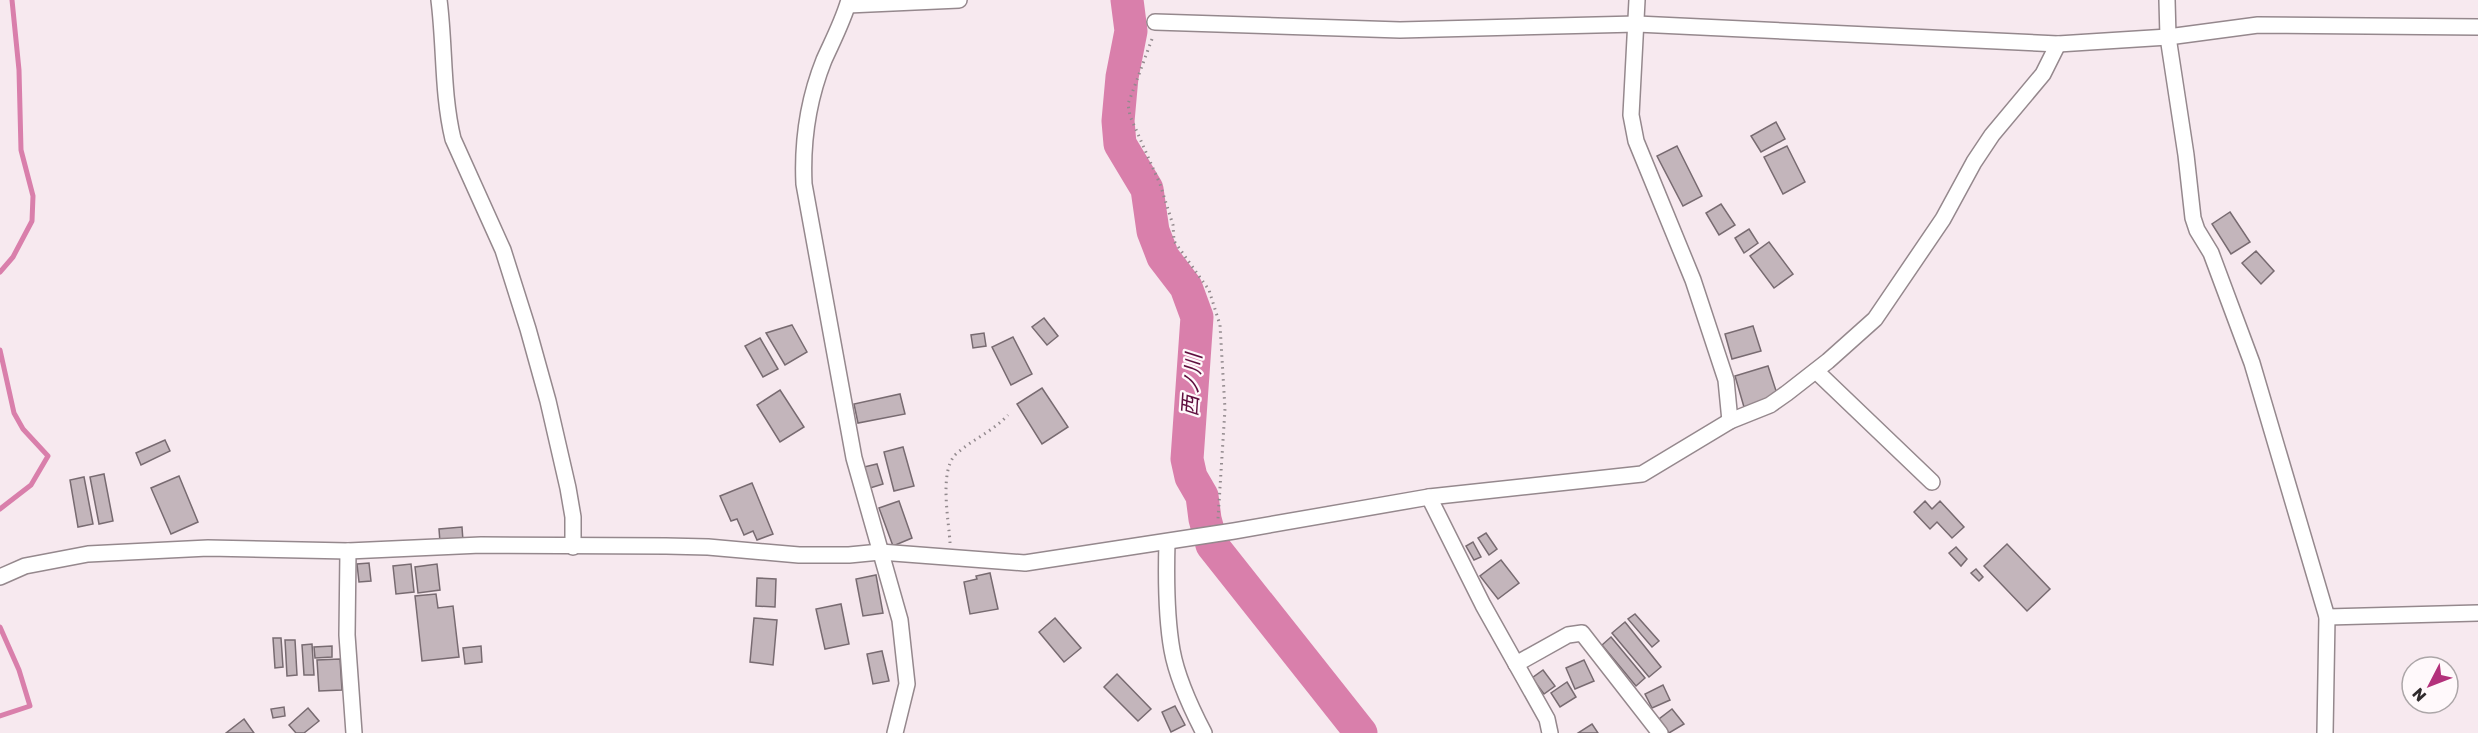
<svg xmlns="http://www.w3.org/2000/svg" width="2478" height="733" font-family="Rubik,'Noto Sans JP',sans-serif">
  <rect width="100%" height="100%" fill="#f7e9ef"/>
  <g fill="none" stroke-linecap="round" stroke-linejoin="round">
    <g stroke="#d97fab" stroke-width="5">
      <path d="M0,272L13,257L32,221L33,196L21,150L19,70L12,0"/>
      <path d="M0,350L14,413L23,429L48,456L31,485L0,509"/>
      <path d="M0,627L19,670L30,706L0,716"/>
    </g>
    <path stroke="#d97fab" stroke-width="33" d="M1127,0L1131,31L1122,77L1118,121L1120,144L1147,189L1153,231L1163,257L1186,287L1197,317L1187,459L1191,477L1202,496L1205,519L1212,545L1361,733"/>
  </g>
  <g fill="#c3b5bb" stroke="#786b71" stroke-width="1.5">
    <path d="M1776,122L1785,139L1761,152L1751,136Z"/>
    <path d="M1677,146L1702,196L1683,206L1657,156Z"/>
    <path d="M1787,146L1805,182L1783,194L1764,157Z"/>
    <path d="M1721,204L1735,225L1719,235L1706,213Z"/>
    <path d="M2230,212L2250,242L2231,254L2212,224Z"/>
    <path d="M1749,229L1758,243L1744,253L1735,238Z"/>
    <path d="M1769,242L1793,274L1774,288L1750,256Z"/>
    <path d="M2256,251L2274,271L2261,284L2242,263Z"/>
    <path d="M1044,318L1058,336L1047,345L1032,327Z"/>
    <path d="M792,325L807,352L785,365L766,333Z"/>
    <path d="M1753,326L1761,351L1732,359L1725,334Z"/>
    <path d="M984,333L986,346L973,348L971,335Z"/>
    <path d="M1013,337L1032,374L1011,385L992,347Z"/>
    <path d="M760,338L778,369L763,377L745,346Z"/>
    <path d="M1768,366L1778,397L1744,407L1735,376Z"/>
    <path d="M1042,388L1068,427L1042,444L1017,404Z"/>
    <path d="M780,390L804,427L780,442L757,405Z"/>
    <path d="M900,394L905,414L858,423L854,404Z"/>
    <path d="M165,440L170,451L141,465L136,453Z"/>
    <path d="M903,447L914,486L894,491L884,452Z"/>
    <path d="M877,464L883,484L870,488L864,467Z"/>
    <path d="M104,474L113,521L99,524L90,477Z"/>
    <path d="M179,476L198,522L171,534L151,488Z"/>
    <path d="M84,477L93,524L78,527L70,480Z"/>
    <path d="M752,483L773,534L757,540L753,531L744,535L737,519L731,521L720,496Z"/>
    <path d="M899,501L912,538L893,546L879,508Z"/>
    <path d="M1925,501L1932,509L1940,501L1964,527L1952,538L1937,522L1930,529L1914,512Z"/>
    <path d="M462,527L463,541L440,542L439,529Z"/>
    <path d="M1486,533L1497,549L1489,555L1478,538Z"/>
    <path d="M1473,542L1481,557L1474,560L1466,546Z"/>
    <path d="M2007,544L2050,589L2027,611L1984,566Z"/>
    <path d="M1956,547L1967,559L1961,566L1949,553Z"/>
    <path d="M1501,560L1519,583L1498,599L1480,576Z"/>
    <path d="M369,563L371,581L359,582L357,564Z"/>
    <path d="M411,564L414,592L396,594L393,566Z"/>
    <path d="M437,564L440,590L418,593L415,567Z"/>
    <path d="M1976,569L1983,577L1979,581L1971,573Z"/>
    <path d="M990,573L998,609L970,614L964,582L977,579L976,576Z"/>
    <path d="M876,575L883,613L863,616L856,579Z"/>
    <path d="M757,578L776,579L775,607L756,606Z"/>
    <path d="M436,594L438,608L453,606L459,657L422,661L415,596Z"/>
    <path d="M841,604L849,644L825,649L816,609Z"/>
    <path d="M1635,614L1659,641L1652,647L1628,619Z"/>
    <path d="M754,618L777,620L773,665L750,662Z"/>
    <path d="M1055,618L1081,648L1064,662L1039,632Z"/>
    <path d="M1625,622L1661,667L1649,677L1612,633Z"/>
    <path d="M1611,637L1645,678L1636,686L1602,645Z"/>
    <path d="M273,638H281L283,667L275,668Z"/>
    <path d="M285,640H295L297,675L287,676Z"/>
    <path d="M312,644L314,675H304L302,645Z"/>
    <path d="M332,646V657L315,658L314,647Z"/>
    <path d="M481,646L482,662L465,664L463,648Z"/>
    <path d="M882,651L889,681L873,684L867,654Z"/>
    <path d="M340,659L342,690L319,691L317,660Z"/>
    <path d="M1584,660L1594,681L1575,689L1566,668Z"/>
    <path d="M1543,670L1555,686L1544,694L1532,678Z"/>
    <path d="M1117,674L1151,709L1138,721L1104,687Z"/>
    <path d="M1567,682L1576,697L1560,707L1551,693Z"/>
    <path d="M1663,685L1670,700L1652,708L1645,694Z"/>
    <path d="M1175,706L1185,725L1171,732L1162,712Z"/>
    <path d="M284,707L285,716L273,718L271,709Z"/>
    <path d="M308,708L319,721L304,733H296L289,725Z"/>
    <path d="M1672,709L1684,724L1669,733L1659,719Z"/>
    <path d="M244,719L254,733H226Z"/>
    <path d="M1592,724L1598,733H1578Z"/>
  </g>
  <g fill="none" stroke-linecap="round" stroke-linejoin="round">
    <g stroke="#95888d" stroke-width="18">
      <g id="minor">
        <path d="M439,0C445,47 442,93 453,139L503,250L528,329L548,401L568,488L573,517V547"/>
        <path d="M849,0C843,21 833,40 824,60C808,100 802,141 804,184L854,458L900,620L907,684L895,733"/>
        <path d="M1637,0L1631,115L1636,141L1693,280L1726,380L1730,421"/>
        <path d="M2167,0L2168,37L2186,155L2193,218L2197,230L2211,253L2252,363L2327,617L2325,733"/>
        <path d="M848,5L959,0"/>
        <path d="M1155,22L1400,30L1637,24L2058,44L2168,37L2258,25L2478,27"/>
        <path d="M1816,371L1932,482"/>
        <path d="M1429,497L1483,605L1547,719L1550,733"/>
        <path d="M1167,542C1166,576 1166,616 1172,650C1177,678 1191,708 1204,733"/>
        <path d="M348,551L347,635L354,733"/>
        <path d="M0,577L25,566L88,554L208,548L348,551L481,545L666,546L708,547L799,555H849L880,552L1025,563L1234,531L1429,497L1642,474L1730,421L1770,405L1787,393L1828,361L1875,319L1943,219L1974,162L1992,135L2043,74L2058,44"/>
        <path d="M2327,617L2478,613"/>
        <path d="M1516,664L1568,635L1582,633L1660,733"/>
      </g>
    </g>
    <g stroke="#938a8e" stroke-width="3" stroke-dasharray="1.5 4.5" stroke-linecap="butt">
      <path d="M1152,39L1128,104L1130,116L1160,184L1173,225L1174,241L1209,290L1220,325L1225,409L1218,519"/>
      <path d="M950,543C949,521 939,473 955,455C971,440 992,432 1008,415"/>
    </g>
    <use href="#minor" stroke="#fff" stroke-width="15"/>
  </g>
  <g text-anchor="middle" stroke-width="4.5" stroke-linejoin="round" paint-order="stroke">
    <g font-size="21" font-style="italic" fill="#5f0e3e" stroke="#fff9fb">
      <text transform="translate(1192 385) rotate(-86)" y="7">西ノ川</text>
    </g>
  </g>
  <g transform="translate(2430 685) rotate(228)"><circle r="28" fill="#fff9fb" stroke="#aca6a8" stroke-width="1.5"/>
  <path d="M0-4.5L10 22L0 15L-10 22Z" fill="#b3317b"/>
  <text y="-9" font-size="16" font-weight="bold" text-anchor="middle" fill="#2f2a2c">N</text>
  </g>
</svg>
